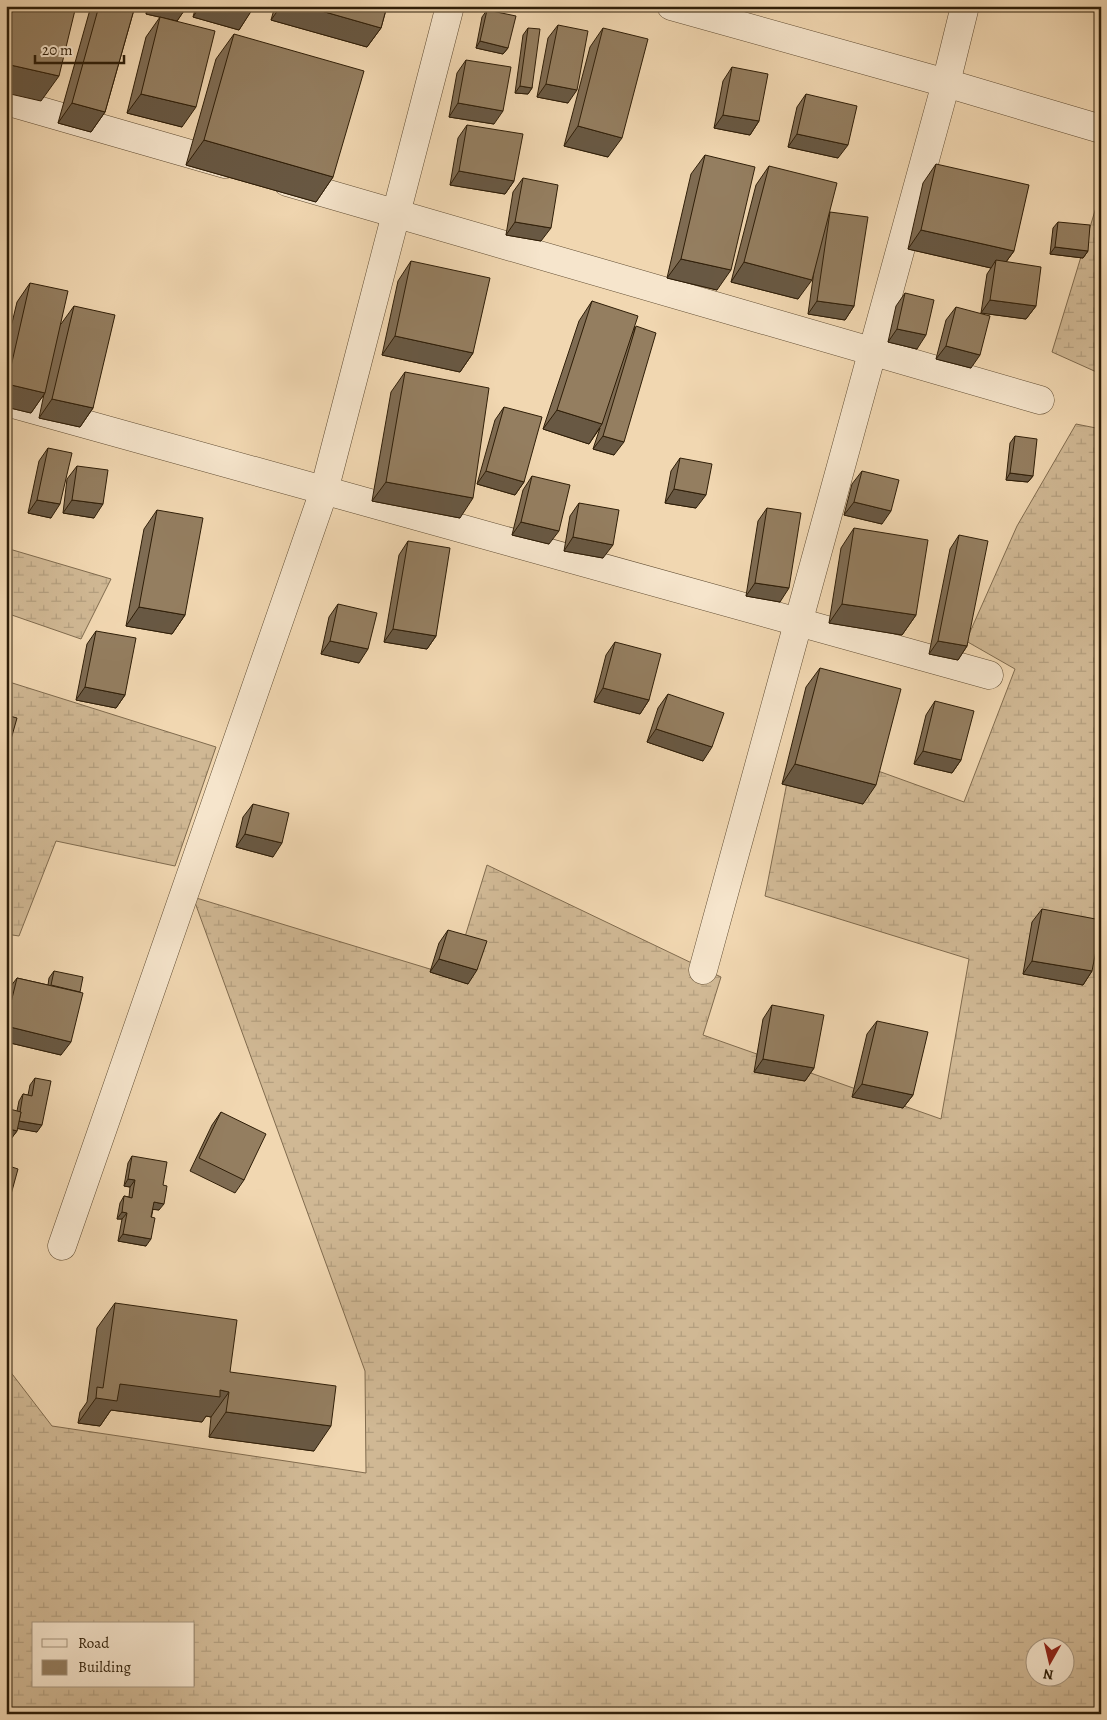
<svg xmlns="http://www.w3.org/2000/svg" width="1107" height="1720" font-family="Alegreya,serif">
  <defs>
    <pattern id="wetland-marsh" width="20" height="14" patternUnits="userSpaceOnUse" patternTransform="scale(1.25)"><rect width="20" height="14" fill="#d0b894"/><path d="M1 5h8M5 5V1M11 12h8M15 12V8" fill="none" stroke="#b39e7e"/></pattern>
  </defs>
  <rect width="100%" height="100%" fill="#f1d7b1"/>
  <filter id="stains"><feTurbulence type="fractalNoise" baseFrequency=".004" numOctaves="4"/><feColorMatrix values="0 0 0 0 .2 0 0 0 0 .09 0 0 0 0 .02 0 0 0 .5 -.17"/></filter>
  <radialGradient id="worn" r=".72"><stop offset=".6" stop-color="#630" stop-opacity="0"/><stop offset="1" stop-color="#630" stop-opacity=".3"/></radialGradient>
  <g fill="url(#wetland-marsh)" stroke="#806b4e" fill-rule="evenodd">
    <path d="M1101,191V374L1052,352Z"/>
    <path d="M1076,424L1101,429V1714H6V1366L52,1426L366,1473L365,1371L193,897L453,976L487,865L721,977L703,1035L941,1119L969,959L765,896L795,741L964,802L1015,669L966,641L1017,526ZM34,1624H194V1686H34ZM1034,1648H1064V1678H1034Z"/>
    <path d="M6,548L111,579L81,639L6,613Z"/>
    <path d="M6,681L216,747L175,866L56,841L19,936L6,934Z"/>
  </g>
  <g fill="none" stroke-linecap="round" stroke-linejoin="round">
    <g stroke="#604c32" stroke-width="29">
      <g id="minor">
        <path d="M671,6L946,83L1101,129"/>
        <path d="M6,101L225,164"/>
        <path d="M287,182L1040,400"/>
        <path d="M6,402L989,675"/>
        <path d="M703,970L946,83L965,6"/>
        <path d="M62,1246L324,491L450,6"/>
      </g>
    </g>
    <use href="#minor" stroke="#f6e5cc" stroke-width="28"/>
  </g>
  <g fill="#7f6c53" stroke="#2f1e08">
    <path d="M91,6H135L105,112L91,132L58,123Z"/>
    <path d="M147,6H187L177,21L146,14Z"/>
    <path d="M196,6H254L239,30L193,17Z"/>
    <path d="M275,6H387L381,28L367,47L271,20Z"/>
    <path d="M487,10L508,48L503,54L476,48L482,17Z"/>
    <path d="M160,17L182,127L127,113L146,37Z"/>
    <path d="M558,25L568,103L537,97L548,38Z"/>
    <path d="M528,28L532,88L528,94L515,93L523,35Z"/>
    <path d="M603,28L608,157L564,146L590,47Z"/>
    <path d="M234,34L333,177L316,202L186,165L216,59Z"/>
    <path d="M466,60L494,124L449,117L457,73Z"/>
    <path d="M732,67L759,121L750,135L714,128L723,81Z"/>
    <path d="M806,94L838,158L788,147L797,107Z"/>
    <path d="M467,125L514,181L505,194L450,185L458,138Z"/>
    <path d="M705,155L717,290L667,278L691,174Z"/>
    <path d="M936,164L1014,251L1006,262L1036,306L1026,319L981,313L987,274L991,268L908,249L923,183Z"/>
    <path d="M769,166L829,214L830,212L854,306L845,320L808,314L814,271L798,299L731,282L756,185Z"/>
    <path d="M523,178L541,241L506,235L513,192Z"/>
    <path d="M1058,222L1088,251L1083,258L1050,254L1053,228Z"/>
    <path d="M411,261L473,353L460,372L382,355L398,281Z"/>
    <path d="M30,283L61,324L74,306L93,408L80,427L39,418L44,394L31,413L6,407V348L17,302Z"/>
    <path d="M905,293L917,349L888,342L896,306Z"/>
    <path d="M592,301L635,327L614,455L593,449L600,428L589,444L543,429L579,321Z"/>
    <path d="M956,307L971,368L936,359L946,320Z"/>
    <path d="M405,372L460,518L372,501L391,392Z"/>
    <path d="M504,407L524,482L515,495L477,484L495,420Z"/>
    <path d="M1015,436L1033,476L1028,482L1006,480L1010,443Z"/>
    <path d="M48,448L51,518L28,513L39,461Z"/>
    <path d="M680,458L696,508L665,503L671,471Z"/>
    <path d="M77,466L94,518L63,513L67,479Z"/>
    <path d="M862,471L882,524L844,515L852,484Z"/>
    <path d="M532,476L549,544L512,535L523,490Z"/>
    <path d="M579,503L603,558L564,551L570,516Z"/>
    <path d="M767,508L780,602L746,596L758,521Z"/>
    <path d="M157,510L185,615L172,634L126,626L144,529Z"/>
    <path d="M854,528L916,615L902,635L829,623L841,548Z"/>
    <path d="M959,535L967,646L958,660L929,654L950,549Z"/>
    <path d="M408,541L436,636L427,649L384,642L399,555Z"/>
    <path d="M338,604L359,663L321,654L329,617Z"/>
    <path d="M96,631L125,695L116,708L76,700L87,644Z"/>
    <path d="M615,642L649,700L640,714L594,702L606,655Z"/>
    <path d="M820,668L863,804L782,784L806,687Z"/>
    <path d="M668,694L703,761L647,742L658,708Z"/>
    <path d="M935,701L961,760L952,773L914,764L926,715Z"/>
    <path d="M253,804L273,857L236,847L243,817Z"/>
    <path d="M1042,909L1092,971L1083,985L1023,974L1032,922Z"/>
    <path d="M448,930L468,984L430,972L439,943Z"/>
    <path d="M54,971L79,993L61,1055L6,1042V996L7,991L17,978L48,985L49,978Z"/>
    <path d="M772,1005L814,1068L805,1081L754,1072L763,1019Z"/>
    <path d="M877,1021L913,1095L903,1108L852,1097L867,1034Z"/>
    <path d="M35,1078L37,1132L17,1128V1131L7,1144L17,1111L19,1101L23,1094L28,1095L30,1085Z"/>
    <path d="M221,1112L244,1180L235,1193L190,1171L212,1125Z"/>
    <path d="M132,1156L163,1185L159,1210L153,1209L146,1246L118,1241L122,1219H117L120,1203L124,1196L129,1197L130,1187L124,1186L128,1163Z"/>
    <path d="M115,1303L230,1372L314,1451L209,1437L211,1417L206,1416L202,1422L111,1410L100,1426L78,1423L80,1412L87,1402L97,1328Z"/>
  </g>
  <g fill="#685843" stroke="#2f1e08">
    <path d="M151,6H179L186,8L177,21L146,14Z"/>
    <path d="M200,6H239L252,10L239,30L193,17Z"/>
    <path d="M281,6H304L381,28L367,47L271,20Z"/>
    <path d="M480,41L508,48L503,54L476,48Z"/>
    <path d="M6,64L59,76L41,101L6,93Z"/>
    <path d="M546,84L577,90L568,103L537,97Z"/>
    <path d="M520,86L532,88L528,94L515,93Z"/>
    <path d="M141,94L196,107L182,127L127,113Z"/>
    <path d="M72,103L105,112L91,132L58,123Z"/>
    <path d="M458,103L503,111L494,124L449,117Z"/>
    <path d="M723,115L759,121L750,135L714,128Z"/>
    <path d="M578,126L622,138L608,157L564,146Z"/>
    <path d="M797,134L848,145L838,158L788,147Z"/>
    <path d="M204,140L333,177L316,202L186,165Z"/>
    <path d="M459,171L514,181L505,194L450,185Z"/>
    <path d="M515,222L551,228L541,241L506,235Z"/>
    <path d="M921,230L1014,251L1000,270L996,260L991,268L908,249Z"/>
    <path d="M1055,247L1088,251L1083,258L1050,254Z"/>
    <path d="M681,259L731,270L717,290L667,278Z"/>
    <path d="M744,262L812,280L798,299L731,282Z"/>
    <path d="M990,300L1036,306L1026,319L981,313Z"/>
    <path d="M817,301L854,306L845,320L808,314Z"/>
    <path d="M897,329L926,335L917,349L888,342Z"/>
    <path d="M395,336L473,353L460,372L382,355Z"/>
    <path d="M946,346L980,355L971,368L936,359Z"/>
    <path d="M7,384L45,393L31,413L6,407Z"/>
    <path d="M52,399L93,408L80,427L39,418Z"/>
    <path d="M557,410L602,424L589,444L543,429Z"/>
    <path d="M603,436L624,442L614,455L593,449Z"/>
    <path d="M486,471L524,482L515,495L477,484Z"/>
    <path d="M1010,473L1033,476L1028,482L1006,480Z"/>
    <path d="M386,482L473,498L460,518L372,501Z"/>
    <path d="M674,489L706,495L696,508L665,503Z"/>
    <path d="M37,500L60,504L51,518L28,513Z"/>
    <path d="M72,500L103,504L94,518L63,513Z"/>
    <path d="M854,502L891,511L882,524L844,515Z"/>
    <path d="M521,522L559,531L549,544L512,535Z"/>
    <path d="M573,537L613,545L603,558L564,551Z"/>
    <path d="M755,583L789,588L780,602L746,596Z"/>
    <path d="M842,604L916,615L902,635L829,623Z"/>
    <path d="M139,607L185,615L172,634L126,626Z"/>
    <path d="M393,629L436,636L427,649L384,642Z"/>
    <path d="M330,641L368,649L359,663L321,654Z"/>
    <path d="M938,641L967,646L958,660L929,654Z"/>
    <path d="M85,687L125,695L116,708L76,700Z"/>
    <path d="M603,688L649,700L640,714L594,702Z"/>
    <path d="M656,729L712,747L703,761L647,742Z"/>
    <path d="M923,751L961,760L952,773L914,764Z"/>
    <path d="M795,764L876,785L863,804L782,784Z"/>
    <path d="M245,834L282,843L273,857L236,847Z"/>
    <path d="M439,959L477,970L468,984L430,972Z"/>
    <path d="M1032,961L1092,971L1083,985L1023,974Z"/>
    <path d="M6,1026L71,1042L61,1055L6,1042Z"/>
    <path d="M763,1059L814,1068L805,1081L754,1072Z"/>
    <path d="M862,1084L913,1095L903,1108L852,1097Z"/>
    <path d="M18,1121L42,1125L37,1132L14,1128Z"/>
    <path d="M6,1128L17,1131L7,1144H6Z"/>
    <path d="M128,1179L135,1180L130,1187L124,1186Z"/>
    <path d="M154,1202L164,1204L159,1210L149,1209Z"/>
    <path d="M122,1212L127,1213L122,1219H117Z"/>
    <path d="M123,1234L151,1239L146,1246L118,1241Z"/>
    <path d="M120,1384L220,1390L229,1392L211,1417L206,1416L202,1422L111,1410L100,1426L78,1423L96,1398Z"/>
    <path d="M226,1412L331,1426L314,1451L209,1437Z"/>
  </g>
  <g fill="#947e60" stroke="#2f1e08">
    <path d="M6,6H76L59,76L6,64Z"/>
    <path d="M99,6H135L105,112L72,103Z"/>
    <path d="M239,6H254L252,10Z"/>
    <path d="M304,6H387L381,28Z"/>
    <path d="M487,10L516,16L508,48L480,41Z"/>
    <path d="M160,17L215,31L196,107L141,94Z"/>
    <path d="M558,25L588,31L577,90L546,84Z"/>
    <path d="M528,28L540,29L532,88L520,86Z"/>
    <path d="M603,28L648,39L622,138L578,126Z"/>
    <path d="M234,34L364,71L333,177L204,140Z"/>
    <path d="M466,60L511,67L503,111L458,103Z"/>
    <path d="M732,67L768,74L759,121L723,115Z"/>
    <path d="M806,94L857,106L848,145L797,134Z"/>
    <path d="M467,125L523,134L514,181L459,171Z"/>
    <path d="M705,155L755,167L731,270L681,259Z"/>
    <path d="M936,164L1029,185L1014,251L921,230Z"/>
    <path d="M769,166L837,183L812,280L744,262Z"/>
    <path d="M523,178L558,185L551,228L515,222Z"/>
    <path d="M830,212L868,217L854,306L817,301Z"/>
    <path d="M1058,222L1090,225L1088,251L1055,247Z"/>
    <path d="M996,260L1041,267L1036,306L990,300Z"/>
    <path d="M411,261L490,278L473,353L395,336Z"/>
    <path d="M30,283L68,291L45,393L7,384Z"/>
    <path d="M905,293L934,300L926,335L897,329Z"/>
    <path d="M592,301L638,316L602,424L557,410Z"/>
    <path d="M74,306L115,315L93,408L52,399Z"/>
    <path d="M956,307L990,316L980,355L946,346Z"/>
    <path d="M636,326L656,333L624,442L603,436Z"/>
    <path d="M405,372L489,388L473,498L386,482Z"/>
    <path d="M504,407L542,417L524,482L486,471Z"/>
    <path d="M1015,436L1037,439L1033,476L1010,473Z"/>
    <path d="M48,448L72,453L60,504L37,500Z"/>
    <path d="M680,458L712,464L706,495L674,489Z"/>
    <path d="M77,466L108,470L103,504L72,500Z"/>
    <path d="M862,471L899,480L891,511L854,502Z"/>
    <path d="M532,476L570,485L559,531L521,522Z"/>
    <path d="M579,503L619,510L613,545L573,537Z"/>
    <path d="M767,508L801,513L789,588L755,583Z"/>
    <path d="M157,510L203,518L185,615L139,607Z"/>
    <path d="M854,528L928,540L916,615L842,604Z"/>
    <path d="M959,535L988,541L967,646L938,641Z"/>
    <path d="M408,541L450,548L436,636L393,629Z"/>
    <path d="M338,604L377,613L368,649L330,641Z"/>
    <path d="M96,631L136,638L125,695L85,687Z"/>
    <path d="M615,642L661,654L649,700L603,688Z"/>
    <path d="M820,668L901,689L876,785L795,764Z"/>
    <path d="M668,694L724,713L712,747L656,729Z"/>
    <path d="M935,701L974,711L961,760L923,751Z"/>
    <path d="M6,715L17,718L6,757Z"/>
    <path d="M253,804L289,813L282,843L245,834Z"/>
    <path d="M1042,909L1101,920V925L1092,971L1032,961Z"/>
    <path d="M448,930L487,941L477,970L439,959Z"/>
    <path d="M54,971L83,977L80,992L51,985Z"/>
    <path d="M17,978L83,993L71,1042L6,1026V1023Z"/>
    <path d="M772,1005L824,1015L814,1068L763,1059Z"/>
    <path d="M877,1021L928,1032L913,1095L862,1084Z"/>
    <path d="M35,1078L51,1081L42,1125L19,1121L21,1112H20L23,1094L32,1096Z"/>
    <path d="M6,1108L21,1112L17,1131L6,1128Z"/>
    <path d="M221,1112L266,1134L244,1180L199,1158Z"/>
    <path d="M132,1156L167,1162L163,1185L167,1186L164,1204L154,1202L151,1217L155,1218L151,1239L123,1234L127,1213L122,1212L124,1196L132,1198L135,1180L128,1179Z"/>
    <path d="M6,1165L18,1169L7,1209H6Z"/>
    <path d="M115,1303L237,1320L230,1372L336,1386L331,1426L226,1412L229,1392L220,1390V1397L120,1384L117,1401L96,1398L97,1387L103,1388Z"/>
  </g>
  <rect width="1107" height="1720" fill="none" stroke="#f1d7b1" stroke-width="25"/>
  <rect x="8" y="8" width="1092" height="1705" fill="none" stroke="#2f1e08" stroke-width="2.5"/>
  <rect x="12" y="12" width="1082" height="1695" fill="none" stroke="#2f1e08"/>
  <rect x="32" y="1622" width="162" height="65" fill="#f6e5cc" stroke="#a6957e"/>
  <rect x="42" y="1639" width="25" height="8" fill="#f6e5cc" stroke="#a6957e"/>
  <text x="78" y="1648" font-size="15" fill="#2f1e08">Road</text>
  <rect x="42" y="1660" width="25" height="15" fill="#947e60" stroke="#a6957e"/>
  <text x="78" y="1672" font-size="15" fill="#2f1e08">Building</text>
  <g transform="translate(1050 1662) rotate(188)"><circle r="24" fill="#f6e5cc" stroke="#a6957e"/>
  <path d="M0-4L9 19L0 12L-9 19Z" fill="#8f2418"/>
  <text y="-8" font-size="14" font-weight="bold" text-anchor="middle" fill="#2f1e08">N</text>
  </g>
  <path d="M35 55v8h89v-8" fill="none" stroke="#2f1e08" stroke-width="2.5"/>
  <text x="42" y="55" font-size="15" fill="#2f1e08" stroke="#f6e5cc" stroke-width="4" paint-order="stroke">20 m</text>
  <rect width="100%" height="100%" filter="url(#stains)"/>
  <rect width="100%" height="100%" fill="url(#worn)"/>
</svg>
